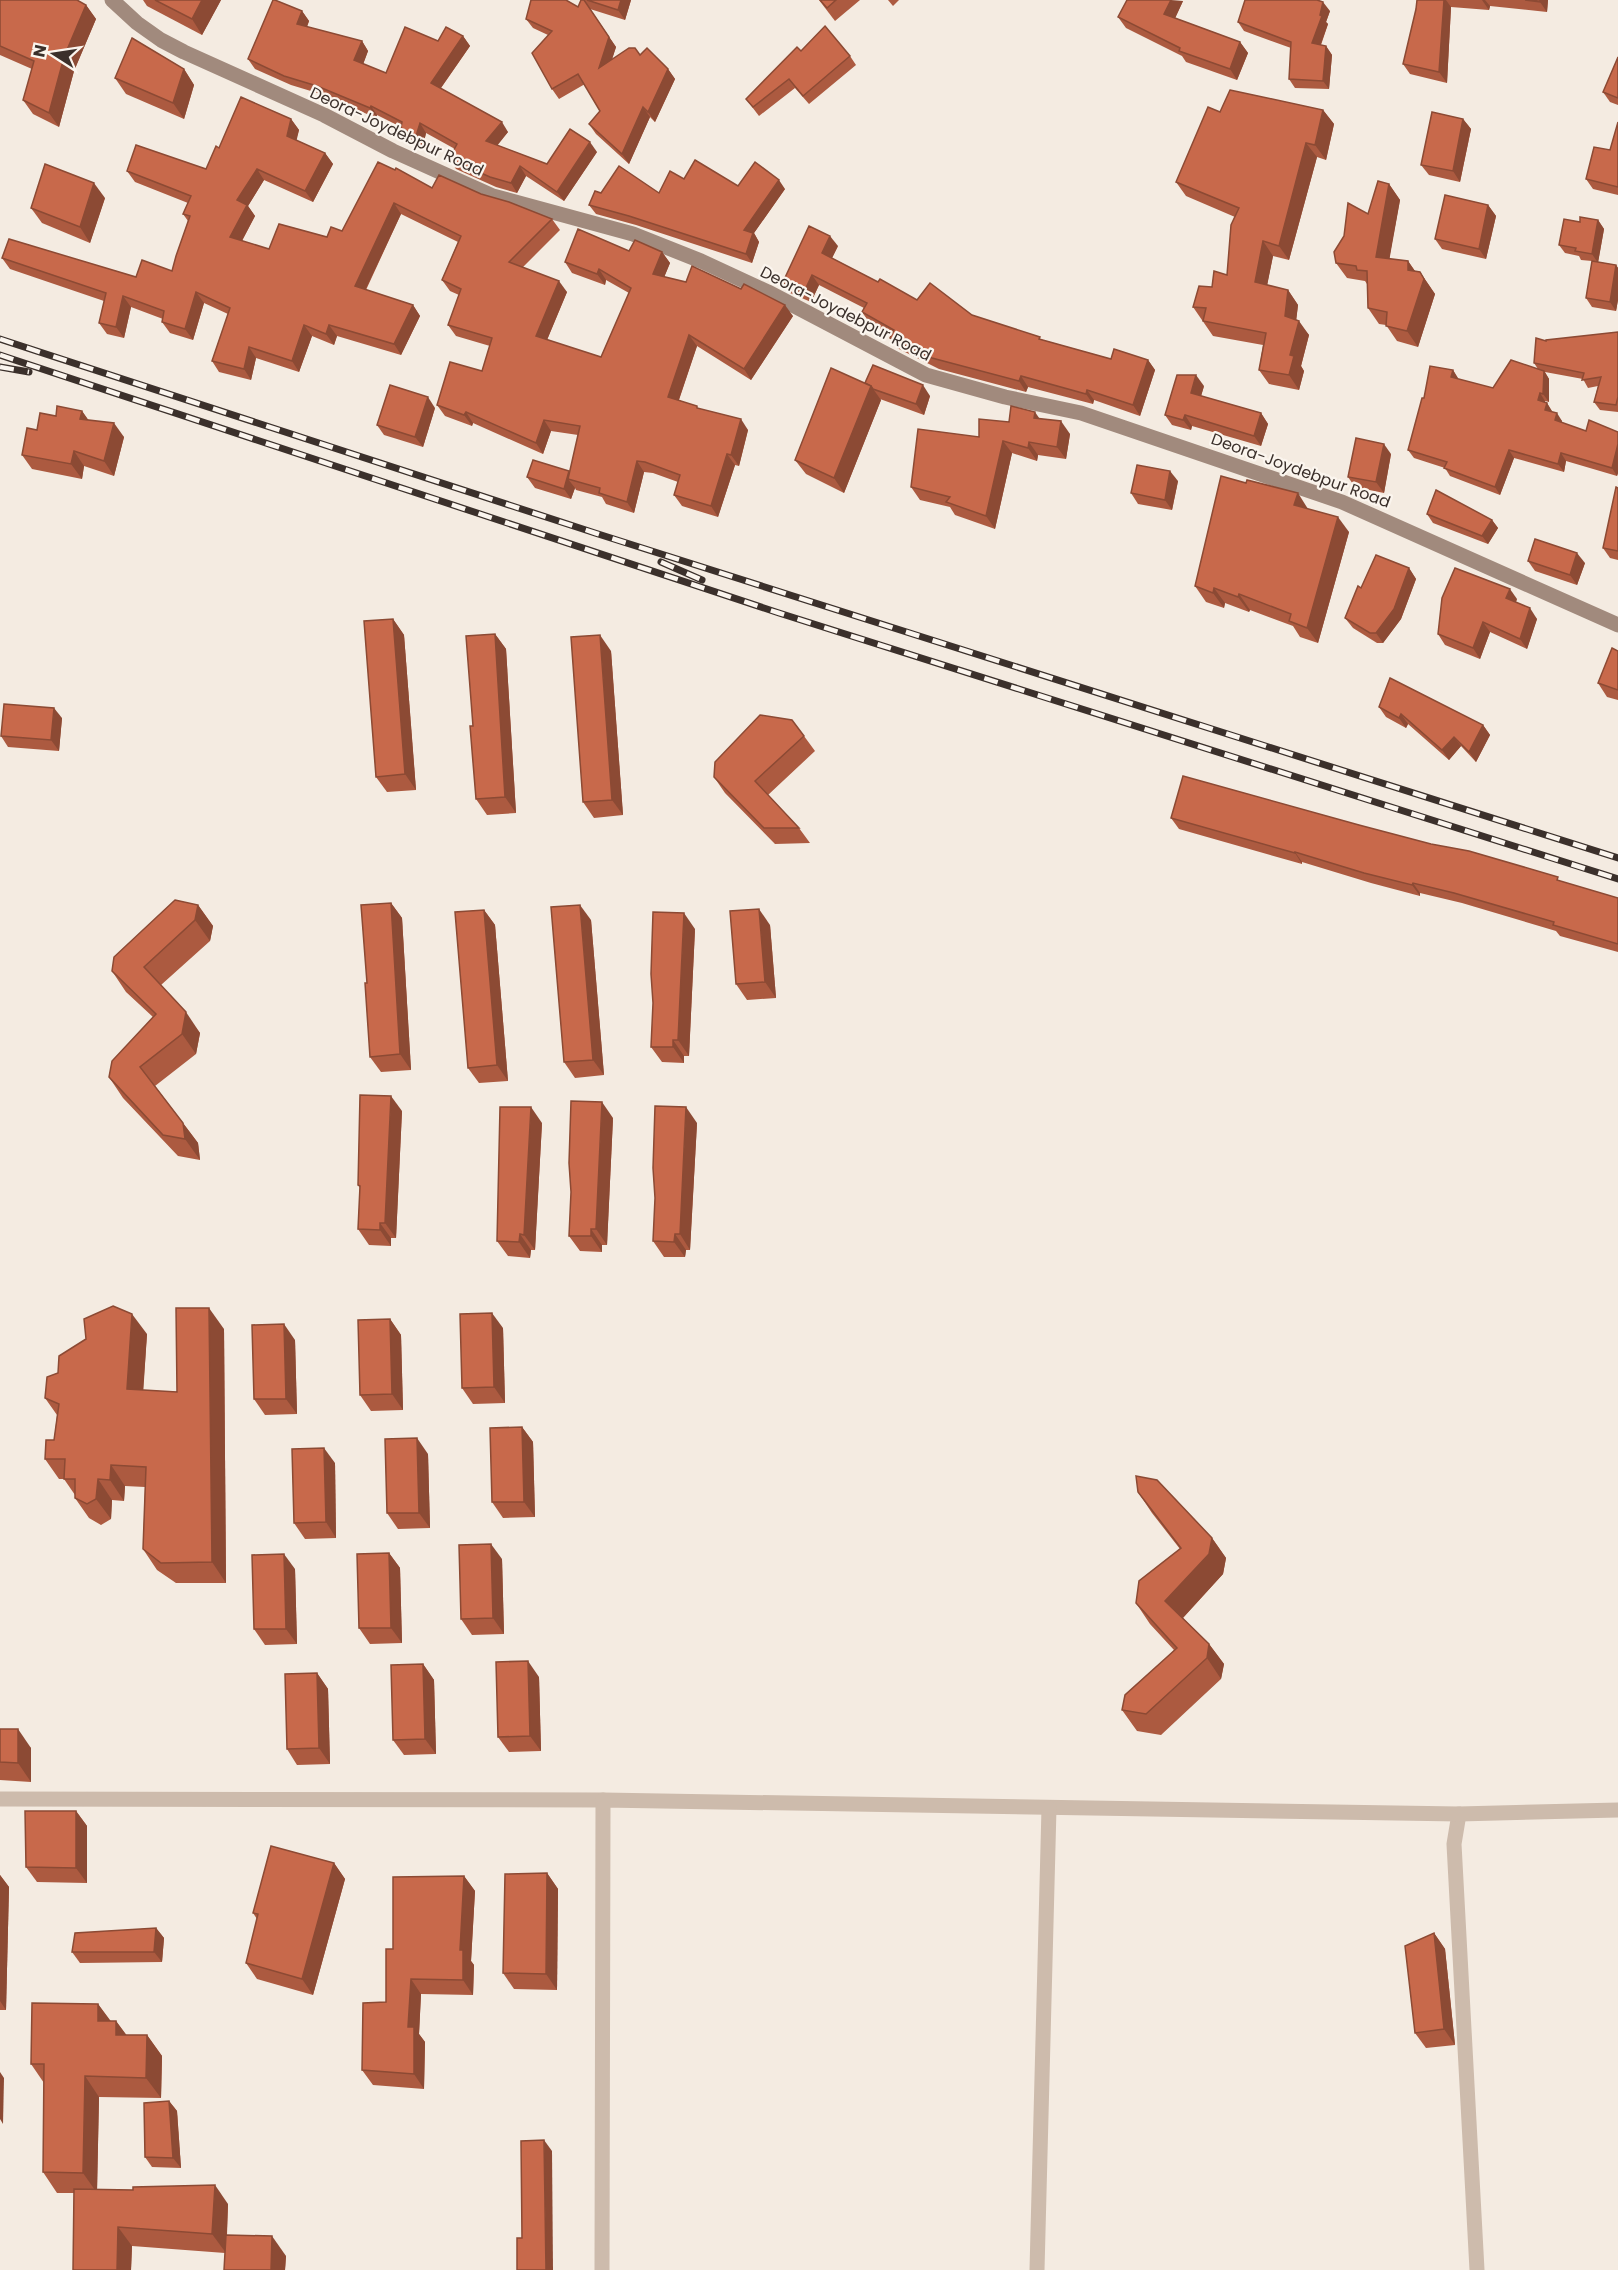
<svg xmlns="http://www.w3.org/2000/svg" width="1618" height="2270" font-family="Poppins,sans-serif">
  <rect width="100%" height="100%" fill="#f4ebe1"/>
  <g fill="none" stroke-linecap="round" stroke-linejoin="round">
    <g stroke="#cdbbac" stroke-width="15">
      <path d="M0,1799L603,1800"/>
      <path d="M1459,1814L1454,1844L1477,2270"/>
      <path d="M602,2270L603,1800L1459,1814L1618,1810"/>
      <path d="M1037,2270L1049,1808"/>
    </g>
    <path stroke="#a18a7d" stroke-width="15" d="M112,0L137,23L161,40L184,52L324,115L393,151L493,196L633,234L701,261L768,292L926,375L1005,397L1081,413L1342,502L1618,625"/>
    <g stroke="#3b302b" stroke-width="7">
      <g id="rail">
        <path d="M0,339L595,533L1618,858"/>
        <path d="M0,355L779,613L1618,879"/>
        <path d="M0,367L29,372"/>
        <path d="M661,562L702,580"/>
      </g>
    </g>
    <use href="#rail" stroke="#fbf5ee" stroke-width="4.5" stroke-dasharray="14" stroke-linecap="butt"/>
  </g>
  <g fill="#ac5a40">
    <path d="M0,0L86,5L96,19L74,71L59,127L33,114L23,100L32,69L0,55Z"/>
    <path d="M143,0H221L202,35L147,6Z"/>
    <path d="M581,0H631L625,20L590,9L616,47L612,59L640,55L668,69L675,79L655,122L650,117L629,164L596,134L589,124L600,111L585,84L559,99L552,89L548,35L533,28L526,19L578,7Z"/>
    <path d="M819,0H860L835,21Z"/>
    <path d="M888,0H899L893,6Z"/>
    <path d="M1417,0H1548L1547,12L1490,6L1489,10L1451,7L1447,83L1410,74L1403,64L1416,9Z"/>
    <path d="M1183,1L1175,18L1240,42L1248,53L1237,80L1186,62L1182,56L1126,28L1118,17Z"/>
    <path d="M302,11L309,21L307,27L362,41L368,51L363,64L386,73L438,41L463,36L470,46L441,88L508,132L497,145L547,164L597,152L564,201L526,176L517,193L496,187L456,169L449,159L455,149L426,133L423,146L407,137L401,127L377,115L376,118L324,95L291,85L255,69L248,59Z"/>
    <path d="M1330,11L1326,22L1328,24L1321,45L1326,46L1332,55L1329,89L1295,88L1289,79L1291,48L1244,31L1238,22Z"/>
    <path d="M801,51L850,56L856,65L809,104L795,88L759,116L746,99Z"/>
    <path d="M1618,57V105L1610,102L1603,92Z"/>
    <path d="M184,69L194,85L184,119L126,94L115,78Z"/>
    <path d="M1323,110L1334,124L1326,160L1317,157L1289,260L1273,256L1267,285L1288,290L1298,305L1296,320L1309,335L1301,366L1304,371L1299,390L1269,384L1259,370L1263,345L1213,336L1193,307L1212,287L1227,275L1235,217L1186,196L1176,182L1220,112Z"/>
    <path d="M291,119L299,130L296,140L325,153L333,164L313,202L264,180L248,206L255,216L242,241L269,249L327,237L342,231L395,170L432,188L481,194L552,219L560,230L523,267L567,292L547,340L601,357L629,293L606,280L605,285L572,273L565,262L629,251L662,252L670,263L664,277L793,316L751,380L697,346L679,400L748,430L739,466L735,465L718,517L682,506L674,495L678,482L653,473L644,472L634,513L606,504L602,497L576,490L575,488L571,499L535,488L527,477L569,471L570,472L578,435L551,431L543,454L473,423L472,426L445,416L437,405L482,371L490,346L456,336L448,325L459,295L450,291L442,280L458,242L401,214L366,290L413,305L420,316L401,355L337,336L334,345L312,336L299,372L256,358L251,380L219,372L212,361L228,314L204,303L193,340L170,333L162,322L163,319L131,307L124,338L107,334L99,323L104,301L10,269L2,258L136,277L172,271L188,221L183,214L188,203L135,182L127,171L206,169L219,148Z"/>
    <path d="M1463,119L1471,129L1460,182L1429,175L1421,165Z"/>
    <path d="M1618,122V195L1593,189L1586,179L1610,150Z"/>
    <path d="M684,179L738,186L785,189L754,233L759,242L752,263L636,225L596,214L589,205L601,193H659Z"/>
    <path d="M1389,184L1400,200L1389,259L1408,261L1415,271L1420,272L1435,294L1418,347L1397,341L1386,325L1379,324L1368,308L1367,284L1365,281L1347,278L1336,263Z"/>
    <path d="M105,198L90,243L42,223L31,208Z"/>
    <path d="M1488,205L1496,216L1486,259L1442,249L1435,239Z"/>
    <path d="M1598,220L1604,229L1598,262L1616,265L1618,268V300L1616,311L1592,307L1586,298L1592,261L1581,260L1579,256L1565,253L1559,245L1580,222Z"/>
    <path d="M838,246L832,258L878,282L917,300L972,315L1043,340L1111,359L1148,360L1155,370L1140,416L1094,400L1093,404L1028,387L1026,392L939,369L897,348L890,338L891,335L869,322L862,312L864,308L819,285L811,302L790,293L783,282Z"/>
    <path d="M1618,332V412L1600,410L1594,402L1598,386L1588,388L1583,379L1545,372L1549,379V402L1545,401V402L1547,403L1552,412L1562,421V423L1586,431L1618,432V473L1617,476L1566,461L1564,472L1514,458L1500,495L1450,476L1445,468L1414,458L1408,450L1424,398L1453,370L1458,379L1493,388L1538,369L1534,363L1546,341Z"/>
    <path d="M865,383L930,396L924,415L880,399L881,400L844,493L806,474L795,460Z"/>
    <path d="M1204,386L1201,396L1261,413L1268,424L1261,446L1192,426L1191,430L1172,425L1165,415Z"/>
    <path d="M435,408L423,447L384,435L377,425Z"/>
    <path d="M82,411L88,420L124,437L114,476L84,466L82,479L32,469L22,455L37,430L56,416Z"/>
    <path d="M1040,419L1070,434L1066,459L1038,455L1037,461L1012,453L995,529L955,515L950,507L920,500L911,487L979,437L1009,422Z"/>
    <path d="M1391,454L1384,493L1355,487L1348,477Z"/>
    <path d="M1178,481L1172,510L1138,504L1131,493Z"/>
    <path d="M1618,488V560L1610,558L1603,548Z"/>
    <path d="M1308,509L1349,532L1318,643L1300,637L1293,626L1250,610L1249,612L1225,603L1224,608L1206,602L1195,586Z"/>
    <path d="M1427,514L1492,520L1498,528L1488,544L1433,523Z"/>
    <path d="M1528,561L1585,563L1577,585L1535,571Z"/>
    <path d="M1409,568L1416,579L1401,619L1383,643H1377L1353,628L1345,618L1361,588Z"/>
    <path d="M1517,599L1516,602L1537,619L1527,649L1490,632L1480,659L1445,645L1438,634Z"/>
    <path d="M393,619L404,635L416,790L387,792L376,777Z"/>
    <path d="M495,634L506,649L516,813L487,815L476,799L473,726Z"/>
    <path d="M611,651L623,815L594,818L583,802Z"/>
    <path d="M1618,651V700L1607,697L1598,683Z"/>
    <path d="M1379,707L1483,725L1490,735L1476,762L1461,746L1449,760L1408,724L1406,728L1386,717Z"/>
    <path d="M62,718L59,751L8,747L1,736Z"/>
    <path d="M804,736L815,751L768,795L799,828L810,843L775,844L725,793L714,777Z"/>
    <path d="M1171,818L1562,882L1618,898V952L1560,936L1556,931L1462,903L1420,893V896L1371,883L1302,862V864L1179,829Z"/>
    <path d="M391,903L402,918L411,1070L381,1072L370,1057Z"/>
    <path d="M198,905L213,926L210,941L161,985L200,1033L196,1054L155,1086L198,1143L200,1160L178,1156L123,1098L109,1077L153,1017L126,992L112,971Z"/>
    <path d="M484,910L495,925L508,1081L479,1083L468,1068Z"/>
    <path d="M591,920L604,1075L575,1078L564,1062Z"/>
    <path d="M770,925L776,998L747,1000L736,984Z"/>
    <path d="M695,929L689,1056H684V1063L662,1062L651,1047Z"/>
    <path d="M402,1111L396,1238H391V1246L369,1245L358,1229L360,1188L358,1185Z"/>
    <path d="M613,1118L607,1245H602V1252L580,1251L569,1236Z"/>
    <path d="M542,1123L535,1250H531L530,1258L508,1256L497,1241Z"/>
    <path d="M697,1123L690,1250H686L685,1257H664L653,1241Z"/>
    <path d="M390,1319L401,1335L403,1410L371,1411L360,1395Z"/>
    <path d="M503,1328L505,1403L473,1404L462,1388Z"/>
    <path d="M224,1329L226,1583H176L157,1570L143,1549L145,1487L125,1486L124,1501L112,1500L111,1519L101,1525L89,1518L75,1498V1495L64,1479H59L45,1459L54,1440L57,1415L45,1398L58,1373L147,1334L143,1390L177,1392Z"/>
    <path d="M295,1340L297,1414L265,1415L254,1399Z"/>
    <path d="M522,1427L533,1442L535,1517L503,1518L492,1502Z"/>
    <path d="M428,1454L430,1528L398,1529L387,1513Z"/>
    <path d="M335,1463L336,1538L305,1539L294,1523Z"/>
    <path d="M1138,1492L1212,1538L1226,1558L1223,1574L1183,1618L1209,1644L1224,1664L1221,1679L1161,1735L1137,1731L1122,1710L1174,1650L1150,1624L1136,1603L1180,1549L1152,1513Z"/>
    <path d="M389,1553L400,1568L402,1643L370,1644L359,1628Z"/>
    <path d="M502,1559L504,1634L472,1635L461,1619Z"/>
    <path d="M295,1569L297,1644L265,1645L254,1629Z"/>
    <path d="M423,1664L434,1680L436,1754L404,1755L393,1740Z"/>
    <path d="M317,1673L328,1689L330,1764L297,1765L287,1749Z"/>
    <path d="M539,1677L541,1751L509,1752L498,1737Z"/>
    <path d="M0,1729L31,1748V1782L0,1780Z"/>
    <path d="M76,1811L87,1826V1883L37,1882L26,1867Z"/>
    <path d="M334,1863L345,1879L313,1995L257,1979L246,1963L257,1919L253,1913Z"/>
    <path d="M547,1873L558,1889L557,1990L514,1989L503,1973Z"/>
    <path d="M0,1875L9,1887L6,2010H0Z"/>
    <path d="M464,1876L475,1891L471,1961L474,1965L473,1995L421,1994L419,2034L425,2042L424,2089L373,2085L362,2070L386,2002L393,1949Z"/>
    <path d="M156,1928L164,1938L162,1962L80,1963L72,1952Z"/>
    <path d="M1434,1933L1445,1949L1455,2045L1426,2048L1415,2033Z"/>
    <path d="M98,2004L110,2021H116L126,2035H147L162,2056L161,2098L99,2097L97,2189L228,2204L227,2235L286,2256L285,2270H224L225,2253L132,2246L131,2270H73L74,2193H57L43,2172L44,2083L31,2064Z"/>
    <path d="M169,2101L177,2111L181,2168L152,2167L145,2157Z"/>
  </g>
  <g fill="#8c4a34">
    <path d="M202,0H221L202,35L192,19Z"/>
    <path d="M584,0L616,47L606,78L599,68Z"/>
    <path d="M621,0H631L625,20L618,10Z"/>
    <path d="M1171,0L1183,1L1172,25L1164,14Z"/>
    <path d="M1444,0H1446L1451,7L1447,83L1439,72Z"/>
    <path d="M1482,0H1485L1490,6L1489,10Z"/>
    <path d="M1540,0H1548L1547,12L1540,2Z"/>
    <path d="M1323,2L1330,11L1326,22L1328,24L1318,52L1312,43Z"/>
    <path d="M86,5L96,19L74,71L59,127L49,113L64,57Z"/>
    <path d="M302,11L309,21L304,34L297,24Z"/>
    <path d="M463,36L470,46L438,92L431,83Z"/>
    <path d="M362,41L368,51L361,70L354,60Z"/>
    <path d="M1240,42L1248,53L1237,80L1230,69Z"/>
    <path d="M1326,46L1332,55L1329,89L1323,81Z"/>
    <path d="M184,69L194,85L184,119L173,103Z"/>
    <path d="M668,69L675,79L655,122L648,112Z"/>
    <path d="M371,106L377,115L376,118L370,108Z"/>
    <path d="M643,107L650,117L629,164L622,154Z"/>
    <path d="M1323,110L1334,124L1326,160L1315,145Z"/>
    <path d="M291,119L299,130L295,147L287,136Z"/>
    <path d="M1463,119L1471,129L1460,182L1453,171Z"/>
    <path d="M502,122L508,132L493,151L486,141Z"/>
    <path d="M420,123L426,133L423,146L416,136Z"/>
    <path d="M590,142L597,152L564,201L557,192Z"/>
    <path d="M1306,143L1317,157L1289,260L1279,246Z"/>
    <path d="M325,153L333,164L313,202L305,191Z"/>
    <path d="M520,166L526,176L517,193L511,183Z"/>
    <path d="M257,169L264,180L248,206L255,216L238,248L230,237L237,200Z"/>
    <path d="M779,180L785,189L754,233L759,242L752,263L746,254L744,230Z"/>
    <path d="M94,183L105,198L90,243L80,227Z"/>
    <path d="M1389,184L1400,200L1387,273L1376,257Z"/>
    <path d="M394,203L401,214L362,297L355,286Z"/>
    <path d="M1488,205L1496,216L1486,259L1479,249Z"/>
    <path d="M1598,220L1604,229L1598,263L1592,254Z"/>
    <path d="M830,236L838,246L829,264L822,253Z"/>
    <path d="M1263,241L1273,256L1265,296L1255,282Z"/>
    <path d="M662,252L670,263L661,285L653,274Z"/>
    <path d="M1408,261L1419,277L1408,270Z"/>
    <path d="M1616,265L1618,268V300L1616,311L1610,302Z"/>
    <path d="M599,269L606,280L605,285L597,274Z"/>
    <path d="M1420,272L1435,294L1418,347L1407,331Z"/>
    <path d="M812,275L819,285L811,302L804,292Z"/>
    <path d="M559,281L567,292L544,347L536,336Z"/>
    <path d="M1288,290L1298,305L1295,331L1285,316Z"/>
    <path d="M196,292L204,303L193,340L185,329Z"/>
    <path d="M123,296L131,307L124,338L116,327Z"/>
    <path d="M413,305L420,316L401,355L394,344Z"/>
    <path d="M785,305L793,316L751,380L744,369Z"/>
    <path d="M1299,321L1309,335L1301,366L1304,371L1299,390L1289,375L1290,355Z"/>
    <path d="M304,325L312,336L299,372L292,361Z"/>
    <path d="M329,325L337,336L334,345L326,334Z"/>
    <path d="M689,335L697,346L676,408L668,397Z"/>
    <path d="M249,347L256,358L251,380L244,369Z"/>
    <path d="M1148,360L1155,370L1140,416L1133,405Z"/>
    <path d="M1453,370L1458,378L1457,385L1451,377Z"/>
    <path d="M1544,371L1549,379V402L1543,394Z"/>
    <path d="M1196,375L1204,386L1199,403L1191,393Z"/>
    <path d="M1021,376L1028,387L1026,392L1019,381Z"/>
    <path d="M923,385L930,396L924,415L916,404Z"/>
    <path d="M871,386L881,400L844,493L834,478Z"/>
    <path d="M1087,390L1094,400L1093,404L1086,394Z"/>
    <path d="M1540,393L1545,401L1543,408L1538,400Z"/>
    <path d="M428,397L435,408L423,447L415,437Z"/>
    <path d="M1547,403L1552,411L1550,418L1545,410Z"/>
    <path d="M82,411L92,425L80,419Z"/>
    <path d="M466,412L473,423L472,426L464,415Z"/>
    <path d="M1035,412L1044,425L1034,418Z"/>
    <path d="M1261,413L1268,424L1261,446L1254,436Z"/>
    <path d="M1557,413L1562,421L1560,428L1555,420Z"/>
    <path d="M1185,415L1192,426L1191,430L1183,420Z"/>
    <path d="M741,419L748,430L739,466L731,455Z"/>
    <path d="M544,420L551,431L543,454L536,443Z"/>
    <path d="M1061,421L1070,434L1066,459L1057,447Z"/>
    <path d="M114,423L124,437L114,476L104,461Z"/>
    <path d="M1003,441L1012,453L995,529L986,516Z"/>
    <path d="M1029,442L1038,455L1037,461L1028,448Z"/>
    <path d="M1384,444L1391,454L1384,493L1376,482Z"/>
    <path d="M1618,444V473L1617,476L1612,468Z"/>
    <path d="M1509,450L1514,458L1500,495L1495,487Z"/>
    <path d="M74,451L84,466L82,479L71,464Z"/>
    <path d="M1561,453L1566,461L1564,472L1558,464Z"/>
    <path d="M727,454L735,465L718,517L711,506Z"/>
    <path d="M637,461L644,472L634,513L627,502Z"/>
    <path d="M569,471L576,481L568,479L575,488L571,499L564,489Z"/>
    <path d="M1170,471L1178,481L1172,510L1165,500Z"/>
    <path d="M1298,493L1308,509L1294,505Z"/>
    <path d="M1338,517L1349,532L1318,643L1307,628Z"/>
    <path d="M1492,520L1498,528L1488,544L1482,536Z"/>
    <path d="M1577,553L1585,563L1577,585L1570,575Z"/>
    <path d="M1409,568L1416,579L1401,619L1383,643L1376,633Z"/>
    <path d="M1214,588L1225,603L1224,608L1213,593Z"/>
    <path d="M1510,589L1517,599L1513,608L1506,598Z"/>
    <path d="M1239,594L1250,610L1249,612L1238,597Z"/>
    <path d="M1530,608L1537,619L1527,649L1520,639Z"/>
    <path d="M393,619L404,635L416,790L405,774Z"/>
    <path d="M1483,622L1490,632L1480,659L1473,648Z"/>
    <path d="M495,634L506,649L516,813L505,797Z"/>
    <path d="M600,635L611,651L623,815L612,800Z"/>
    <path d="M54,708L62,718L59,751L51,740Z"/>
    <path d="M1401,714L1408,724L1406,728L1399,718Z"/>
    <path d="M1483,725L1490,735L1476,762L1469,752Z"/>
    <path d="M1454,737L1461,746L1449,760L1442,750Z"/>
    <path d="M1295,852L1302,862V864L1295,853Z"/>
    <path d="M1413,883L1420,893V896L1412,885Z"/>
    <path d="M391,903L402,918L411,1070L400,1054Z"/>
    <path d="M198,905L213,926L210,941L195,920Z"/>
    <path d="M580,905L591,920L604,1075L593,1060Z"/>
    <path d="M759,909L770,925L776,998L765,982Z"/>
    <path d="M484,910L495,925L508,1081L497,1065Z"/>
    <path d="M684,913L695,929L689,1056L678,1040Z"/>
    <path d="M186,1012L200,1033L196,1054L182,1034Z"/>
    <path d="M673,1040L684,1056V1063L673,1047Z"/>
    <path d="M391,1096L402,1111L396,1238L385,1223Z"/>
    <path d="M602,1102L613,1118L607,1245L596,1229Z"/>
    <path d="M531,1107L542,1123L535,1250L524,1235Z"/>
    <path d="M686,1107L697,1123L690,1250L680,1234Z"/>
    <path d="M183,1123L198,1143L200,1160L185,1139Z"/>
    <path d="M380,1223L391,1238V1246L380,1230Z"/>
    <path d="M591,1229L602,1245V1252L591,1236Z"/>
    <path d="M520,1234L531,1250L530,1258L519,1242Z"/>
    <path d="M675,1234L686,1250L685,1257L674,1242Z"/>
    <path d="M209,1308L224,1329L226,1583L212,1562Z"/>
    <path d="M492,1313L503,1328L505,1403L494,1387Z"/>
    <path d="M132,1314L147,1334L142,1410L127,1389Z"/>
    <path d="M390,1319L401,1335L403,1410L392,1394Z"/>
    <path d="M284,1324L295,1340L297,1414L286,1399Z"/>
    <path d="M522,1427L533,1442L535,1517L524,1502Z"/>
    <path d="M417,1438L428,1454L430,1528L419,1513Z"/>
    <path d="M324,1448L335,1463L336,1538L326,1522Z"/>
    <path d="M111,1465L125,1486L124,1501L110,1480Z"/>
    <path d="M98,1479L112,1500L111,1519L96,1499Z"/>
    <path d="M1212,1538L1226,1558L1223,1574L1179,1622L1165,1601Z"/>
    <path d="M491,1544L502,1559L504,1634L493,1618Z"/>
    <path d="M389,1553L400,1568L402,1643L391,1628Z"/>
    <path d="M284,1554L295,1569L297,1644L286,1629Z"/>
    <path d="M1209,1644L1224,1664L1221,1679L1207,1658Z"/>
    <path d="M528,1661L539,1677L541,1751L530,1736Z"/>
    <path d="M423,1664L434,1680L436,1754L425,1739Z"/>
    <path d="M317,1673L328,1689L330,1764L319,1748Z"/>
    <path d="M18,1729L31,1748V1782L18,1763Z"/>
    <path d="M76,1811L87,1826V1883L76,1868Z"/>
    <path d="M334,1863L345,1879L313,1995L302,1979Z"/>
    <path d="M547,1873L558,1889L557,1990L546,1974Z"/>
    <path d="M0,1875L9,1887L6,2010L0,2001Z"/>
    <path d="M464,1876L475,1891L471,1961L474,1965L473,1995L463,1980L460,1950Z"/>
    <path d="M156,1928L164,1938L162,1962L154,1952Z"/>
    <path d="M1434,1933L1445,1949L1455,2045L1444,2029Z"/>
    <path d="M411,1979L421,1994L419,2034L425,2042L424,2089L414,2074L408,2027Z"/>
    <path d="M98,2004L113,2024L98,2021Z"/>
    <path d="M116,2021L131,2041L116,2035Z"/>
    <path d="M147,2035L162,2056L161,2098L146,2078Z"/>
    <path d="M0,2072L4,2078L3,2124L0,2119Z"/>
    <path d="M85,2076L99,2097L97,2193L83,2173Z"/>
    <path d="M169,2101L177,2111L181,2168L173,2158Z"/>
    <path d="M544,2140L552,2151L553,2270H546Z"/>
    <path d="M215,2185L228,2204L226,2253L212,2234Z"/>
    <path d="M118,2227L132,2246L131,2270H117Z"/>
    <path d="M272,2236L286,2256L285,2270H271Z"/>
  </g>
  <g fill="#c8694b" stroke="#8c4a34" stroke-width="1.5">
    <path d="M0,0H77L86,5L64,57L49,113L23,100L34,61L0,46Z"/>
    <path d="M155,0H202L192,19Z"/>
    <path d="M273,0H275L302,11L297,24L362,41L354,60L386,73L405,27L438,41L446,27L463,36L431,83L502,122L486,141L547,164L570,129L590,142L557,192L520,166L511,183L490,177L449,159L457,144L420,123L416,136L401,128L402,122L371,106L370,108L317,86L284,76L248,59Z"/>
    <path d="M531,0H566L578,7L581,0H584L609,37L599,68L629,48H635L640,55L647,48L668,69L648,112L643,107L622,154L589,124L600,111L578,74L552,89L532,53L552,31L526,19Z"/>
    <path d="M587,0H621L618,10Z"/>
    <path d="M820,0H836L827,8Z"/>
    <path d="M1127,0H1171L1164,14L1240,42L1230,69L1179,51L1180,48L1118,17Z"/>
    <path d="M1245,0H1317L1323,2L1320,15L1322,16L1312,43L1326,46L1323,81L1289,79L1291,42L1238,22Z"/>
    <path d="M1417,0H1444L1439,72L1403,64L1416,9Z"/>
    <path d="M1525,0H1540V2Z"/>
    <path d="M825,26L850,56L803,96L789,79L753,107L746,99L797,47L801,51Z"/>
    <path d="M132,38L184,69L173,103L115,78Z"/>
    <path d="M1618,57V98L1603,92Z"/>
    <path d="M1230,90L1323,110L1315,145L1306,143L1279,246L1263,241L1255,282L1288,290L1285,316L1299,321L1290,355L1294,356L1289,375L1259,370L1266,333L1203,321L1206,308L1193,307L1199,286L1212,287L1214,271L1227,275L1231,225L1239,208L1176,182L1208,107L1220,112Z"/>
    <path d="M241,97L291,119L287,136L325,153L305,191L257,169L237,200L247,205L230,237L269,249L279,224L327,237L331,227L342,231L378,162L395,170L396,168L432,188L439,175L481,194L509,202L552,219L509,262L559,281L536,336L601,357L631,288L599,269L597,274L565,262L578,229L629,251L635,240L662,252L653,274L686,282L692,266L741,289L744,284L785,305L744,369L689,335L668,397L697,406V408L741,419L731,455L727,454L711,506L674,495L680,475L645,462L637,461L627,502L599,493L600,488L568,479L580,426L544,420L536,443L466,412L464,415L437,405L450,362L482,371L492,338L448,325L461,289L442,280L461,236L394,203L355,286L413,305L394,344L329,325L326,334L304,325L292,361L249,347L244,369L212,361L230,308L196,292L185,329L162,322L164,311L123,296L116,327L99,323L106,293L2,258L9,239L136,277L142,260L172,271L176,256L190,216L183,214L191,196L127,171L136,145L206,169L216,146L219,148Z"/>
    <path d="M1432,112L1463,119L1453,171L1421,165Z"/>
    <path d="M1618,122V187L1586,179L1594,147L1610,150Z"/>
    <path d="M695,160L738,186L755,162L779,180L744,230L753,233L746,254L629,216L589,205L595,191L601,193L619,166L659,193L670,171L684,179Z"/>
    <path d="M45,164L94,183L80,227L31,208Z"/>
    <path d="M1378,181L1389,184L1376,257L1408,261V270L1420,272L1424,279L1407,331L1386,326L1387,312L1368,308L1367,271L1357,270L1356,266L1336,263L1334,252L1344,236L1348,203L1368,214Z"/>
    <path d="M1445,195L1488,205L1479,249L1435,239Z"/>
    <path d="M1580,217L1598,220L1592,254L1575,251L1576,248L1559,245L1564,219L1580,222Z"/>
    <path d="M809,226L830,236L822,253L878,282L880,279L917,300L930,283L972,315L1040,337L1039,339L1111,359L1114,349L1148,360L1133,405L1087,390L1086,394L1021,376L1019,381L932,358L890,338L894,330L862,312L867,303L812,275L804,292L783,282Z"/>
    <path d="M1592,261L1616,265L1610,302L1586,298Z"/>
    <path d="M1618,332V397L1616,405L1594,402L1601,377L1582,380L1584,373L1534,363L1536,338L1546,341V340Z"/>
    <path d="M1511,360L1544,371L1543,394L1540,393L1538,400L1547,403L1545,410L1557,413L1555,420L1586,431L1589,420L1618,432V444L1612,468L1561,453L1558,464L1509,450L1495,487L1444,468L1447,462L1408,450L1422,398H1424L1430,366L1453,370L1451,377L1493,388Z"/>
    <path d="M873,365L923,385L916,404L873,389L871,386L865,383Z"/>
    <path d="M831,368L871,386L834,478L795,460Z"/>
    <path d="M1177,375H1196L1191,393L1261,413L1254,436L1185,415L1183,420L1165,415Z"/>
    <path d="M390,385L428,397L415,437L377,425Z"/>
    <path d="M57,406L82,411L80,419L114,423L104,461L74,451L71,464L22,455L27,428L37,430L40,413L56,416Z"/>
    <path d="M1011,406L1035,412L1034,418L1061,421L1057,447L1029,442L1028,448L1003,441L986,516L946,502L950,497L911,487L918,429L979,437V419L1009,422Z"/>
    <path d="M1356,438L1384,444L1376,482L1348,477Z"/>
    <path d="M533,460L569,471L564,489L527,477Z"/>
    <path d="M1137,465L1170,471L1165,500L1131,493Z"/>
    <path d="M1221,476L1246,483L1247,480L1298,493L1294,505L1338,517L1307,628L1289,621L1291,614L1239,594L1238,597L1214,588L1213,593L1195,586Z"/>
    <path d="M1616,487L1618,488V551L1603,548Z"/>
    <path d="M1436,490L1492,520L1482,536L1427,514Z"/>
    <path d="M1535,539L1577,553L1570,575L1528,561Z"/>
    <path d="M1376,555L1409,568L1394,609L1376,633H1370L1345,618L1358,586L1361,588Z"/>
    <path d="M1455,568L1510,589L1506,598L1530,608L1520,639L1483,622L1473,648L1438,634L1442,598Z"/>
    <path d="M393,619L405,774L376,777L364,621Z"/>
    <path d="M495,634L505,797L476,799L470,726H473L466,636Z"/>
    <path d="M600,635L612,800L583,802L571,637Z"/>
    <path d="M1612,648L1618,651V690L1598,683Z"/>
    <path d="M1390,678L1483,725L1469,752L1454,737L1442,750L1401,714L1399,718L1379,707Z"/>
    <path d="M4,704L54,708L51,740L1,736Z"/>
    <path d="M760,715L792,720L804,736L755,781L799,828H764L714,777L715,762Z"/>
    <path d="M1183,776L1359,825L1431,844L1469,851L1558,877L1557,880L1618,898V944L1553,925L1554,922L1454,893L1413,883L1412,885L1364,873L1295,852V853L1171,818Z"/>
    <path d="M175,900L198,905L195,920L144,967L186,1012L182,1034L140,1067L183,1123L185,1139L163,1135L109,1077L112,1061L156,1014L112,971L114,957Z"/>
    <path d="M391,903L400,1054L370,1057L365,983H367L361,905Z"/>
    <path d="M580,905L593,1060L564,1062L551,907Z"/>
    <path d="M759,909L765,982L736,984L730,911Z"/>
    <path d="M484,910L497,1065L468,1068L455,912Z"/>
    <path d="M653,912L684,913L678,1040H673V1047H651L653,1003L651,974Z"/>
    <path d="M360,1095L391,1096L385,1223H380V1230L358,1229L360,1186L358,1185Z"/>
    <path d="M571,1101L602,1102L596,1229H591V1236H569L571,1192L569,1163Z"/>
    <path d="M655,1106L686,1107L680,1234H675L674,1242L653,1241L655,1198L653,1168Z"/>
    <path d="M500,1107H531L524,1235L520,1234L519,1242L497,1241Z"/>
    <path d="M113,1306L132,1314L127,1389L177,1392L176,1308H209L212,1562L161,1563L143,1549L146,1467L111,1465L110,1480L98,1479L96,1499L87,1504L75,1498V1479H64L65,1459H45L46,1440H54L59,1404L45,1398L47,1377L58,1373L59,1356L86,1339L84,1319Z"/>
    <path d="M492,1313L494,1387L462,1388L460,1314Z"/>
    <path d="M390,1319L392,1394L360,1395L358,1320Z"/>
    <path d="M284,1324L286,1399H254L252,1325Z"/>
    <path d="M522,1427L524,1502H492L490,1428Z"/>
    <path d="M417,1438L419,1513H387L385,1439Z"/>
    <path d="M324,1448L326,1522L294,1523L292,1449Z"/>
    <path d="M1136,1476L1157,1480L1212,1538L1209,1554L1165,1601L1209,1644L1207,1658L1146,1714L1122,1710L1125,1695L1177,1648L1136,1603L1139,1581L1181,1548L1138,1492Z"/>
    <path d="M491,1544L493,1618L461,1619L459,1545Z"/>
    <path d="M389,1553L391,1628H359L357,1554Z"/>
    <path d="M284,1554L286,1629H254L252,1555Z"/>
    <path d="M528,1661L530,1736L498,1737L496,1662Z"/>
    <path d="M423,1664L425,1739L393,1740L391,1665Z"/>
    <path d="M317,1673L319,1748L287,1749L285,1674Z"/>
    <path d="M0,1729H18V1763L0,1762Z"/>
    <path d="M25,1811H76V1868L26,1867Z"/>
    <path d="M271,1846L334,1863L302,1979L246,1963L258,1914L253,1913Z"/>
    <path d="M547,1873L546,1974L503,1973L505,1874Z"/>
    <path d="M464,1876L460,1950H463V1980L411,1979L408,2027H414V2074L362,2070L363,2003L386,2002V1949H393V1877Z"/>
    <path d="M156,1928L154,1952H72L75,1933Z"/>
    <path d="M1434,1933L1444,2029L1415,2033L1405,1946Z"/>
    <path d="M32,2003L98,2004V2021H116V2035H147L146,2078L85,2076L83,2173L43,2172L44,2064H31Z"/>
    <path d="M169,2101L173,2158L145,2157L144,2103Z"/>
    <path d="M544,2140L546,2270H517V2238H522L521,2141Z"/>
    <path d="M215,2185L212,2234L118,2227L117,2270H73L74,2189L133,2190V2187Z"/>
    <path d="M226,2235L272,2236L271,2270H224Z"/>
  </g>
  <g text-anchor="middle" stroke-width="4.5" stroke-linejoin="round" paint-order="stroke">
    <g font-size="16" fill="#3b302b" stroke="#fbf5ee">
      <text transform="translate(397 131) rotate(25)" y="6">Deora-Joydebpur Road</text>
      <text transform="translate(846 313) rotate(27)" y="6">Deora-Joydebpur Road</text>
      <text transform="translate(1301 470) rotate(20)" y="6">Deora-Joydebpur Road</text>
    </g>
  </g>
  <g transform="translate(54 54) rotate(282)" stroke="#fbf5ee" stroke-width="4.5" paint-order="stroke">
  <path d="M0-4.5L10 22L0 15L-10 22Z" fill="#3b302b"/>
  <text y="-9" font-size="16" font-weight="bold" text-anchor="middle" fill="#3b302b">N</text>
  </g>
</svg>
